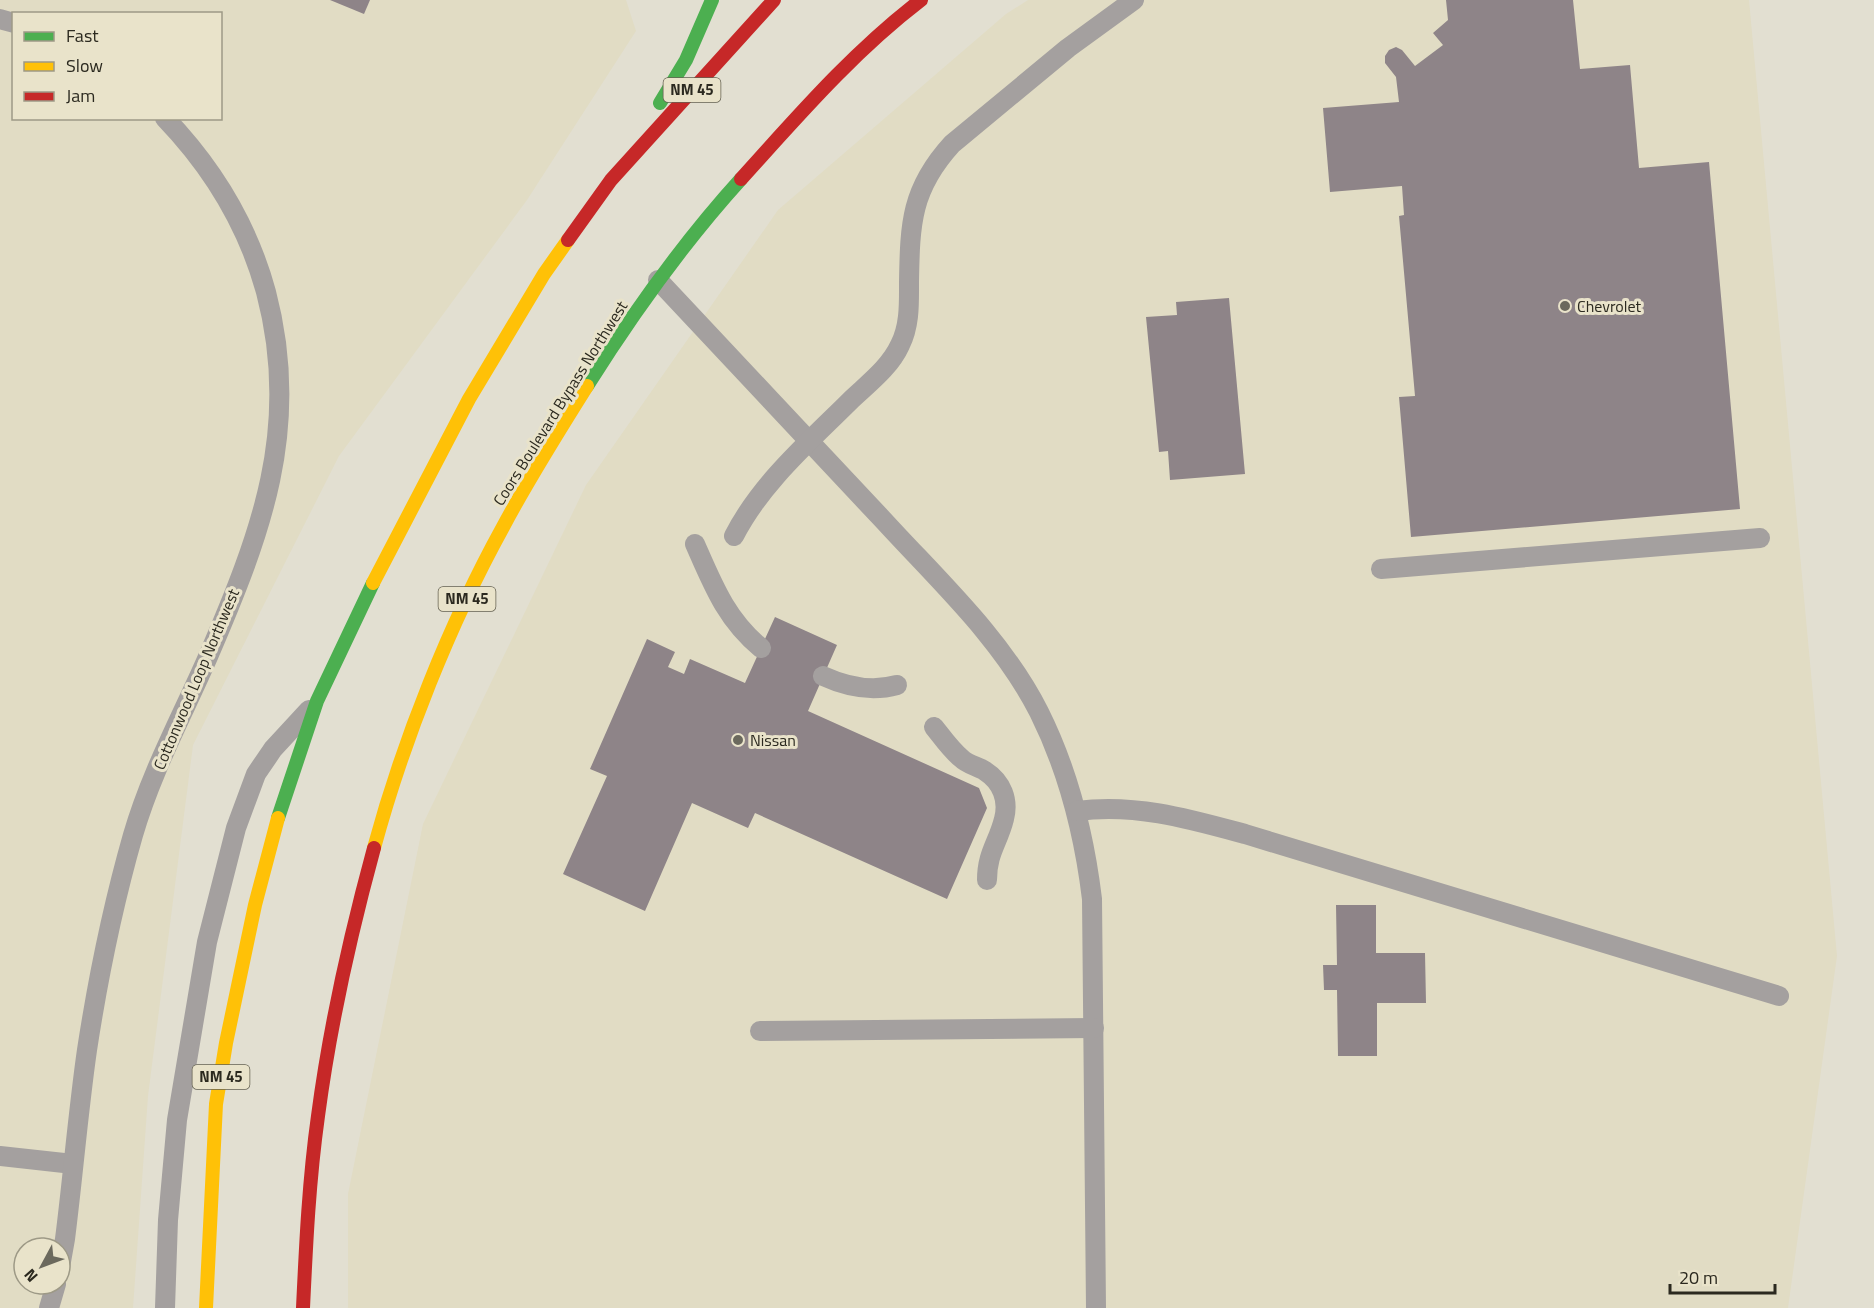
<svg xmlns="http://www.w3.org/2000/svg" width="1874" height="1308" font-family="'Titillium Web',sans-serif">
  <rect width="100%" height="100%" fill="#e2dfd1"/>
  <g fill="#e1dcc4" fill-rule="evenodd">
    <path d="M0,0H626L636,31L527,200L339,456L193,745L148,1096L133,1308H0ZM14,14H220V118H14ZM24,1248H60V1284H24Z"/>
    <path d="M1028,0H1749L1837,956L1788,1308H348V1194L423,824L586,485L778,210L1006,14Z"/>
  </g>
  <g fill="#8e8488">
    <path d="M330,0H370L364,14Z"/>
    <path d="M1446,0H1573L1580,69L1630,65L1639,168L1709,162L1740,509L1411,537L1399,397L1415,396L1399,216L1404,215L1402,186L1330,192L1323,108L1399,102L1396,77L1385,63V56L1389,50L1396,47L1402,50L1415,66L1443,45L1433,33L1448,20Z"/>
    <path d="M1229,298L1245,474L1170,480L1168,451L1159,452L1146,317L1177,315L1176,302Z"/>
    <path d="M775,617L837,645L808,711L979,788L987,808L947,899L755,813L748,828L692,803L645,911L563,874L607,776L590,769L647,639L675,652L668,667L684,674L690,659L745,683Z"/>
    <path d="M1336,905H1376V953H1425L1426,1003H1377V1056H1338L1337,990H1324L1323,965H1337Z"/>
  </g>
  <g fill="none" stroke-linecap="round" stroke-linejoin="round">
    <g stroke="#a4a09f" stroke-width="20">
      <path d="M0,19L14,23"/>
      <path d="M658,280C734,361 809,441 885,522C940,582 1002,639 1039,712C1069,772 1084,833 1092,899L1096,1308"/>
      <path d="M734,536C761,483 810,441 852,399C869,383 890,367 900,345C910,325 909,303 909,282C910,223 911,189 952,144L1068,48L1134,0"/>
      <path d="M695,544C713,585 726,619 761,648"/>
      <path d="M1381,569L1760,538"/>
      <path d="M823,676C847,687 872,692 897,685"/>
      <path d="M934,727C942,737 951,750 961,758C968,765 977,766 985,771C1002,782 1009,800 1004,819C998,843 987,853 987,880"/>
      <path d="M1077,811C1135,803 1190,819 1245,834L1779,996"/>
      <path d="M760,1031L1094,1028"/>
      <path d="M0,1156L73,1164"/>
      <path d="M60,1267L65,1239C73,1176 78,1113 87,1050C98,978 113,905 133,835C151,773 181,718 207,659C261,534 302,428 266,292C248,226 212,167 165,118"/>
      <path d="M49,1308L56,1284"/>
      <path d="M165,1308L168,1220L177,1120L207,942L236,828L256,774L273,749L309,710"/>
    </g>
    <g stroke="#4caf50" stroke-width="14">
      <path d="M660,103L686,60L712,0"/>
      <path d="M587,386C633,313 683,243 741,179"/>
      <path d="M278,818L317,701L373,583"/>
    </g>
    <g stroke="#ffc107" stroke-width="14">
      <path d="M373,583L469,399L544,274L568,240"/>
      <path d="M374,848C403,741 450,623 503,527C529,478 558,432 587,386"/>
      <path d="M206,1308L216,1104L226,1043L255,905L278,818"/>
    </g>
    <g stroke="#c62828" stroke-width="14">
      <path d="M741,179C798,116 853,52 921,0"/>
      <path d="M568,240L611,180L774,0"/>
      <path d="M303,1308C306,1244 309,1180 318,1116C330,1025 350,936 374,848"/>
    </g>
  </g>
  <g fill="#6b695d" stroke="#e9e3ca" stroke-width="2">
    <circle cx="1565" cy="306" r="6"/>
    <circle cx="738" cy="740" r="6"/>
  </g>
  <g text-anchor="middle" stroke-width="6" stroke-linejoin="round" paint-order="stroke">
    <g fill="#e9e3ca" stroke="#646152" stroke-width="1.5">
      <rect x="663.5" y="78" width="57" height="24" rx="4.5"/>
      <rect x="438.5" y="587" width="57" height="24" rx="4.5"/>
      <rect x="192.5" y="1065" width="57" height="24" rx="4.5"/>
    </g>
    <g font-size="15" font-weight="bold" fill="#2b291f">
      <text x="692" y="95">NM 45</text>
      <text x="467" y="604">NM 45</text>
      <text x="221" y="1082">NM 45</text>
    </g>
    <g font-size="16" fill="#2b291f" stroke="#e9e3ca" text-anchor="start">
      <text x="1577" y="312">Chevrolet</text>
      <text x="750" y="746">Nissan</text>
    </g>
    <g font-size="16" fill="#2b291f" stroke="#e9e3ca">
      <text transform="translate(560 403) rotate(-58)" y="6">Coors Boulevard Bypass Northwest</text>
      <text transform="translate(196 679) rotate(-67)" y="6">Cottonwood Loop Northwest</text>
    </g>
  </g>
  <rect x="12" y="12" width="210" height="108" fill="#e9e3ca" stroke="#9d9986" stroke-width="1.5"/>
  <rect x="24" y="32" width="30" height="9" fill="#4caf50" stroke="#9d9986" stroke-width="1.5"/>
  <text x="66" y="42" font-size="18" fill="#2b291f">Fast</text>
  <rect x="24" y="62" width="30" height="9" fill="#ffc107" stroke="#9d9986" stroke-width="1.5"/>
  <text x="66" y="72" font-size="18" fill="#2b291f">Slow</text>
  <rect x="24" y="92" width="30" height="9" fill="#c62828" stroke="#9d9986" stroke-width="1.5"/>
  <text x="66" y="102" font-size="18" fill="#2b291f">Jam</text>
  <g transform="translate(42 1266) rotate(229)"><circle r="28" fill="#e9e3ca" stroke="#9d9986" stroke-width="1.5"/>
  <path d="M0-4.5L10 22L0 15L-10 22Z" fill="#6b695d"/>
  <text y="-9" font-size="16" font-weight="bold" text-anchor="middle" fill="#2b291f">N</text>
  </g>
  <path d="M1670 1284v9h105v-9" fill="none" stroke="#2b291f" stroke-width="3"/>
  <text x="1679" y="1284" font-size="18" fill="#2b291f" stroke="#e9e3ca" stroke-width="4.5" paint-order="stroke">20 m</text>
</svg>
